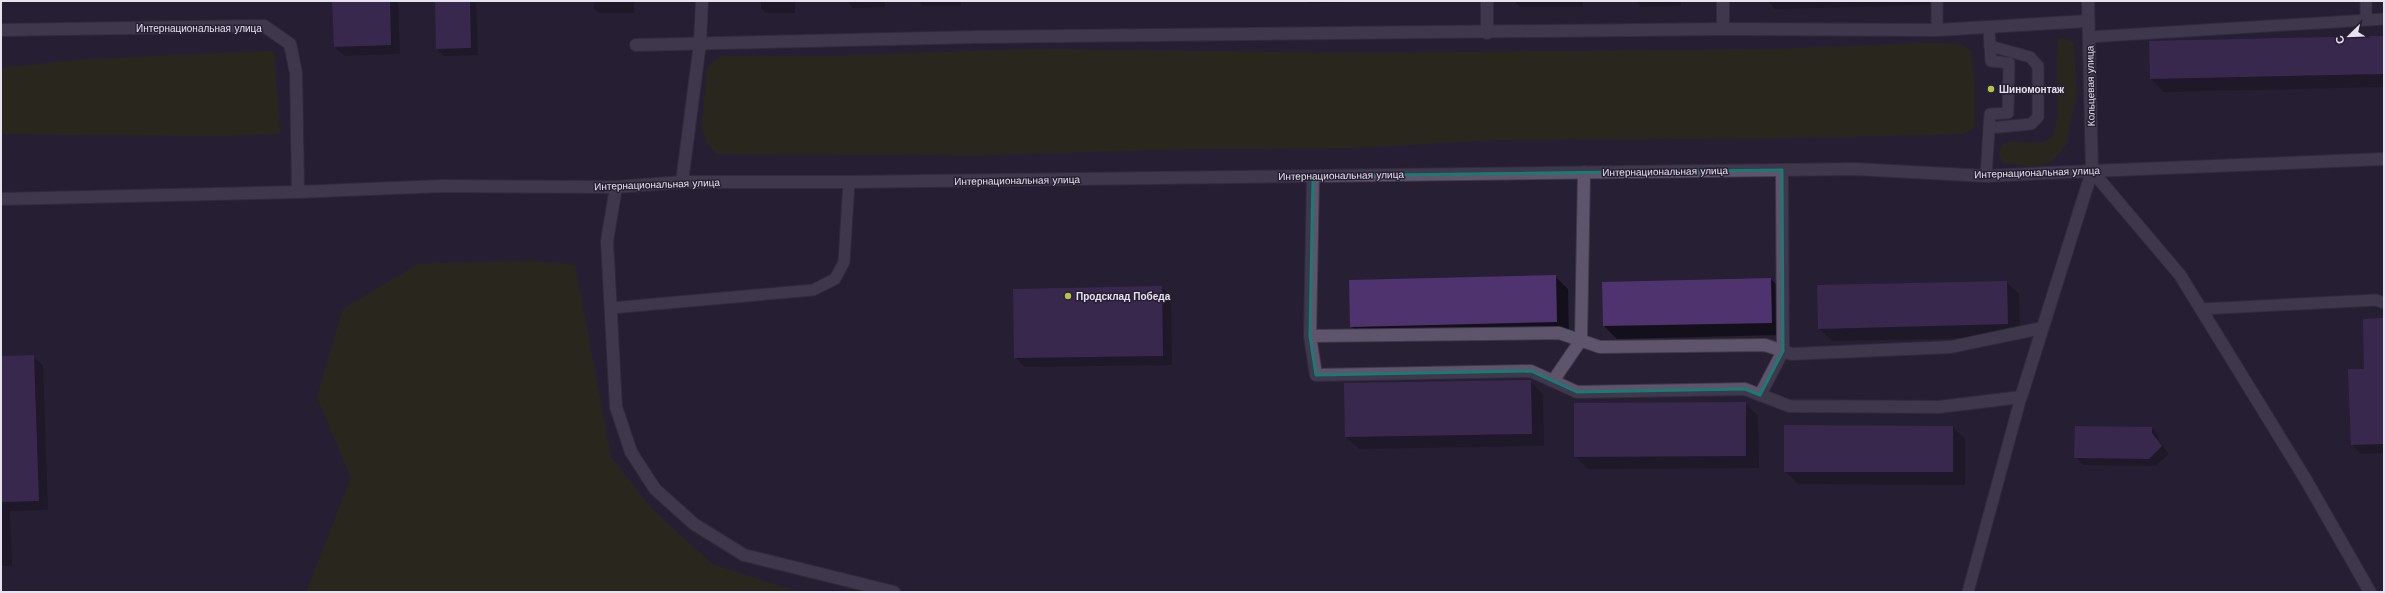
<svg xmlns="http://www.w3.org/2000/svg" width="2385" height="593" font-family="'Work Sans',sans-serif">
  <rect width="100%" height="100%" fill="#271f33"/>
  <g fill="#2e3203">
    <path d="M2061,38L2074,42L2076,94L2066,145L2053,160L2038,167L2003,163L1999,154L2003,144L2011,142L2042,143L2054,136L2058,114L2057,41Z"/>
    <path d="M1928,43L1961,44L1971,51L1975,88V126L1964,134L1785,138L1493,140L1354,148L1188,149L986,155L717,154L706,142L702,129L707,68L720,56H834L1035,49L1358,53L1778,49Z"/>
    <path d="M274,51L280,134L216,136L1,134V68L89,59Z"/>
    <path d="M532,261L575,265L611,457L652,509L712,564L797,592H306L351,478L317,397L343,309L418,264Z"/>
  </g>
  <g fill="#0007">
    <path d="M333,1H398L400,54L345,56L335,47Z"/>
    <path d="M436,1H476L478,55L444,56L437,49Z"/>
    <path d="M594,1H634V13H599L594,8Z"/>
    <path d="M761,1H795V13H766L761,8Z"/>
    <path d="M848,1H884L885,7L852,8Z"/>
    <path d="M918,1H961V6H923Z"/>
    <path d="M1307,1H1358V2L1309,3Z"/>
    <path d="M1514,1H1583V7H1520Z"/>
    <path d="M1636,1H1681V6L1641,7Z"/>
    <path d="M1768,1H1933V5L1775,9Z"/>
    <path d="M2384,37V87L2164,92L2151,79Z"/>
    <path d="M1555,276L1568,289L1569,334L1364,339L1351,326Z"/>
    <path d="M1771,279L1783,292L1784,335L1617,339L1604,326Z"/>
    <path d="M2006,282L2019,294L2020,337L1832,341L1819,328Z"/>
    <path d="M1162,287L1171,297L1172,365L1024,367L1015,357Z"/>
    <path d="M2384,319V453L2361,454L2352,445L2365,370Z"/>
    <path d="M33,356L43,366L48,510L10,511L12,566H1V357Z"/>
    <path d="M1530,381L1543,394L1544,446L1359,449L1346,437Z"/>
    <path d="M1745,403L1758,416L1759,468L1588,469L1575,456Z"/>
    <path d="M1953,427L1965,439V485L1798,484L1785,471Z"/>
    <path d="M2076,427L2152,428L2159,436V441L2169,454L2156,466L2083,465L2075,457Z"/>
  </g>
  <g fill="#4e336f">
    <path d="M332,1H390L391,45L334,47Z"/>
    <path d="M435,1H470L471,48L436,49Z"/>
    <path d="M2384,36V74L2150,79L2149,41Z"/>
    <path d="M1556,275L1557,322L1350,327L1349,280Z"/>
    <path d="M1771,278L1772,323L1603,326L1602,282Z"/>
    <path d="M2007,281L2008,324L1818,329L1817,285Z"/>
    <path d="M1162,286L1163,356L1014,358L1013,289Z"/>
    <path d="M2384,318V444L2351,445L2348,369H2364L2363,319Z"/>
    <path d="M34,355L39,501L1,502V356Z"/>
    <path d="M1531,380L1532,434L1345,437L1344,383Z"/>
    <path d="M1746,402V456L1574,457V403Z"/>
    <path d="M1784,425L1953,426V472H1784Z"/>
    <path d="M2075,426L2152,427V433L2162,446L2149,459L2074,458Z"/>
  </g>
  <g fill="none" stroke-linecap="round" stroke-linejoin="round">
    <g stroke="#3f3949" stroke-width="13">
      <g id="lane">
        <path d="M2366,19V1"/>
        <path d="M1937,30V1"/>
        <path d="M2089,37L2384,19"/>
        <path d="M1989,128L2031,124L2038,117V66L2030,57L1990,46"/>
        <path d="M1986,176L1990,114L2008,113L2009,63L1991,61L1989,29"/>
        <path d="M611,308L813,290L835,279L844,262L849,182"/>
        <path d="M2201,309L2376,300L2384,303"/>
        <path d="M1968,592L2021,397"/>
      </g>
    </g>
    <g stroke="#3f3949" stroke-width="14">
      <g id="street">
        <path d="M1487,1V33"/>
        <path d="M1723,29V1"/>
        <path d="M1,30L264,26L290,44L296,73L298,192"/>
        <path d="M636,45L976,37L1723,29L1937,30L2088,21"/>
        <path d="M1313,176L1310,336L1559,333L1600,347L1765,345L1792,354L1951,347L2042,328"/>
        <path d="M682,182L700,43L702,1"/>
        <path d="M1,199L298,192L441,186L616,187L682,182H849L1855,169L1986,176L2092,171L2021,397L1939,407L1789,406L1745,389L1577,392L1531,371L1316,375L1310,336"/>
        <path d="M1553,381L1581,340L1584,172"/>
        <path d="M1760,395L1783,351L1782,170"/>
      </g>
    </g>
    <g stroke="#3f3949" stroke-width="14">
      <g id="secondary">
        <path d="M2088,1L2092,171"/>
        <path d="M2092,171L2180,275L2306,480L2370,592"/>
        <path d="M2092,171L2384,159"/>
        <path d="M616,187L607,241L616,407L631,452L655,489L694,524L744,555L894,592"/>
      </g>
    </g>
    <use href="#lane" stroke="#5e556c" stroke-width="11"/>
    <use href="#street" stroke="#5e556c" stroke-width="12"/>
    <use href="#secondary" stroke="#5e556c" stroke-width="12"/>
  </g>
  <path d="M0 0H2385V593H0ZM1782,170L1783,351L1760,395L1745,389L1577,392L1531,371L1316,375L1310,336L1313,176Z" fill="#271f33" fill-opacity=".55" fill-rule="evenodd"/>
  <path fill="none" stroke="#1a7b74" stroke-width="3" stroke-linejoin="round" d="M1782,170L1783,351L1760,395L1745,389L1577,392L1531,371L1316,375L1310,336L1313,176Z"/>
  <g fill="#b6c148" stroke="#271f33" stroke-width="1.5">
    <circle cx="1991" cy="89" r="4"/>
    <circle cx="1068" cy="296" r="4"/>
  </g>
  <g text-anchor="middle" stroke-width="3" stroke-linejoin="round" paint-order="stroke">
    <g font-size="10" fill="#e7e2ef" stroke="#271f33">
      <text x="199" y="32">Интернациональная улица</text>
      <text transform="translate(2090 86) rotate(-91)" y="4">Кольцевая улица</text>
      <text transform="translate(1665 171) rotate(-1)" y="4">Интернациональная улица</text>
      <text transform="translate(2037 172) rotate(-2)" y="4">Интернациональная улица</text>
      <text transform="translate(1341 175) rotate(-1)" y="4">Интернациональная улица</text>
      <text transform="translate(1017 180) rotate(-1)" y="4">Интернациональная улица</text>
      <text transform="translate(657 184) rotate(-2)" y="4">Интернациональная улица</text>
    </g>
    <g font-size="10" font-weight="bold" fill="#e7e2ef" stroke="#271f33" text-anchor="start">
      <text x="1999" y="93">Шиномонтаж</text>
      <text x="1076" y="300">Продсклад Победа</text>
    </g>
  </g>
  <rect width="2385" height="593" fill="none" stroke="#e7e2ef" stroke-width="4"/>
  <g transform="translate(2349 36) rotate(247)" stroke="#271f33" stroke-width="3" paint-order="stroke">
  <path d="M0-3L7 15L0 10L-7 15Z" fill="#e7e2ef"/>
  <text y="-6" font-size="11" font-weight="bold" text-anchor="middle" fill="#e7e2ef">С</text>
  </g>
</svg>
